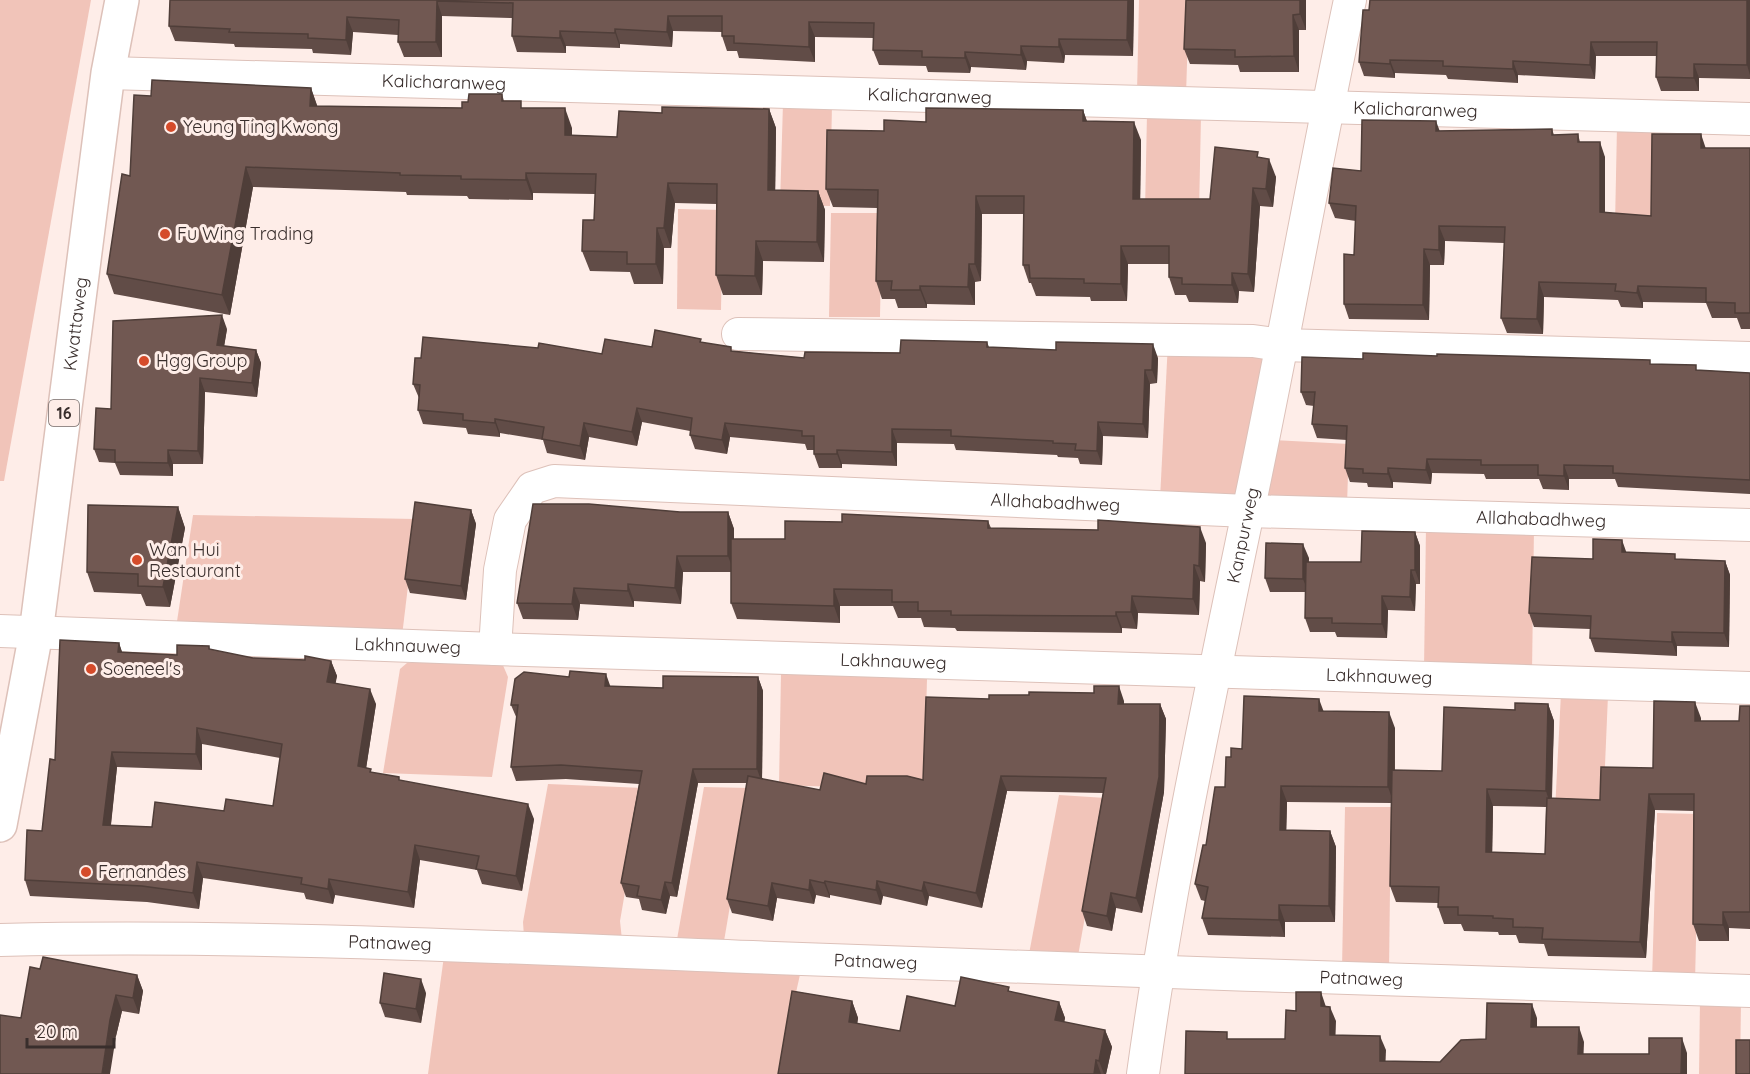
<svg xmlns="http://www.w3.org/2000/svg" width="1750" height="1074" font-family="Quicksand,sans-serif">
  <rect width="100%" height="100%" fill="#feede8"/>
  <g fill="#f1c4b9">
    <path d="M0,0H91L4,481H0Z"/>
    <path d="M1139,0H1189L1186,95L1137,93Z"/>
    <path d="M783,103L832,104L830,206L780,205Z"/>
    <path d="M1147,114L1201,116L1199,213L1145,211Z"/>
    <path d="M1617,126L1655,127L1652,226L1615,225Z"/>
    <path d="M678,209L723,210L721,310L677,309Z"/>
    <path d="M831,213H882L880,317H829Z"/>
    <path d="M1168,342L1269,353L1239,500L1160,499Z"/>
    <path d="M1273,440L1349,444L1347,505L1277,503L1264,493Z"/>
    <path d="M193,515L416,519L402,636L176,628Z"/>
    <path d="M1426,526L1534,528L1532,672L1424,669Z"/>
    <path d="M407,663H502L508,677L492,777L383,773L400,669Z"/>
    <path d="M781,674L927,679L924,790L779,785Z"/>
    <path d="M1561,693L1608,695L1603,813L1555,811Z"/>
    <path d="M548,784L643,788L620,921L622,940L524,937L523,922Z"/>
    <path d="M704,787L750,788L723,947L676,945Z"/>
    <path d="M1059,795L1106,798L1078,956L1029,954Z"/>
    <path d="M1345,807H1391L1389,970L1342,969Z"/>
    <path d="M1657,813L1699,814L1695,982L1652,980Z"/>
    <path d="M444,956L801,970L778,1074H428Z"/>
    <path d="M1700,1000L1741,1001L1740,1074H1699Z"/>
  </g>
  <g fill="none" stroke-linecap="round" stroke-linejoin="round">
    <g stroke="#ddc1b9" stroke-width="34">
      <g id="street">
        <path id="s1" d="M108,73L1750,119"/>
        <path d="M738,334L1253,341L1281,345L1750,358"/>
        <path id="s2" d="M0,631L495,649L1750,688"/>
        <path id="s3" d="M495,649L500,570L510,520L532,488L554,481L1248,511L1750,525"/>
        <path id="s4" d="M0,940C258,934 516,948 774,958C1099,970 1425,981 1750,991"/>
        <path id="s5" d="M1143,1074C1169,885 1209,699 1248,512C1284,342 1314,170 1350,0"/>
      </g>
    </g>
    <g stroke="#ddc1b9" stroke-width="36">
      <g id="primary">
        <path id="s6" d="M0,825L36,633L108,73L122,0"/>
      </g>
    </g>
    <use href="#street" stroke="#fff" stroke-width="32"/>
    <use href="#primary" stroke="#fff" stroke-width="33"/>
  </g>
  <g fill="#614c47" fill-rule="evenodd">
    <path d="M170,0H1134L1133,56L1065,55L1064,63L1027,61L1026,70L971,67L970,73L928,72L926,66L879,65L873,50L874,38L815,37V62L739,58L737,51H727L722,36V32L673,31L672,47L620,44V48L566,46V53L517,52L512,36V18L442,16V57H404L398,42V35L353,32L351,55L313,53L312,49L235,47L234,44L175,41L169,26Z"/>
    <path d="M1186,0H1306V30H1299V72H1240L1238,65L1190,64L1184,49Z"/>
    <path d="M1750,0V79L1699,78V91H1661L1656,77L1657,56H1596L1595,79L1518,75V83L1448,79L1446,75L1395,73V78L1364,76L1359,62L1369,10Z"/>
    <path d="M311,88L317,106L462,108L468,102L502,94L504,101L572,128V135L617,137L662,113L769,109L776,128L775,190L818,191L825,210L824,262L763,261L762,295H723L716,275L717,204L675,203L671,248H664L663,284H634L630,272L590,271L582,251L594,220L595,194L533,193V200L469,199L467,196L407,195L406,192L253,187L230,315L114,294L107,274L130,176L151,96Z"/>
    <path d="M1083,110L1087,121L1141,140L1140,199H1210L1261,158L1276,177L1273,207L1260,206L1254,292L1239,291L1238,303L1189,302L1186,295H1175L1169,277V264H1128L1127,301H1091L1090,297L1036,296L1031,283H1029L1023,265V214H982L981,281L975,282V305L927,304V308H898L895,299H882L876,281L877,208L833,207L826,189L884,131L926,122Z"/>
    <path d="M1552,129L1554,135L1578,134L1580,142L1605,157V213L1651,216L1706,148H1750V329H1741L1737,318H1712L1706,303L1643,302V308L1621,307L1618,300L1544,297L1543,334L1507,333L1501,318L1504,243L1445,241L1444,265H1430L1429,320L1349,319L1344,304L1354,255L1356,221L1335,218L1329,203L1361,171L1439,131Z"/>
    <path d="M227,329L224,346L256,350L261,363L257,397L205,392L203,464H173V476L120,475L115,463L99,462L94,449L111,409Z"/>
    <path d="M702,342L733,351L804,358L900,353L987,342L989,347L1158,358L1157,383L1150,384L1148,438L1103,436L1102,465L1080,464L1078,458L1058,457L1057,455L956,450L954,444L897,443V466L842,464V468H819L814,454V450H807L805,444L730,437L727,454L695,449L690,435V431L642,422L637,446L589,437L585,460L547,453L543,440L500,433V437L468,434L466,428L423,424L418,410L419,398L413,384L421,358L602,354L652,347Z"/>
    <path d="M1652,364L1698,370L1750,373V494L1618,487L1615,479H1569V490L1543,489L1539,479H1486L1484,474L1432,473L1431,484L1393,482V488L1368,487L1367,483L1350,482L1345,468L1347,440L1317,438L1312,424L1314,406L1306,405L1301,392Z"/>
    <path d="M178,507L185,528L170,607L146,606L141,594L94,592L87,572Z"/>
    <path d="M471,510L476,524L466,600L410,593L405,579Z"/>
    <path d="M680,512H728L734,529V539H785L988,521L991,528L1206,543L1205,582L1200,581L1199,615L1138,613L1137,629L1122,628V633L957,631L955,628L924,627L921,618H898L893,606H840V623L737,619L731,603V572H683L681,604L634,601V607L580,604L578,620L523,619L517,603Z"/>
    <path d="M1415,532L1420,546V584H1416L1415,611L1388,610L1387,638L1337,637L1335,632H1310L1305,618L1306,592H1270L1265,578L1309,558L1308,562H1361Z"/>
    <path d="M1626,552L1677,559L1725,561L1730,575L1729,647L1677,646V656L1595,652L1590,638V629L1534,627L1529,613L1593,559Z"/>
    <path d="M119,643L122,652L177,655L209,646L210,650L253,658L331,661L337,676L335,683L376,704L366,768L373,773L534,819L522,891L482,884L477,870L420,860L414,908L335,895L333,904L306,899L304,893L203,878L199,909L147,902L30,896L25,880L42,831ZM202,744L280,758L273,806L224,811L152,827L111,825L117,767L202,770Z"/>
    <path d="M569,677L610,686L663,688L758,677L763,691L762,779L820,790L866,784L923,780L989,699L1124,701V704H1160L1166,719L1164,792L1142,913L1116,908L1112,931L1087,926L1082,911L1103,793L1007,791L982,908L929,896L927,906L883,896L881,905L830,895V898L816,895L814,904L777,898L773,921L732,913L727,899L747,783H698L677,897L670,896L666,914L642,910L639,899L626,897L621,883L639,784L566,779L516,781L511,767L517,719L511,705Z"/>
    <path d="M1548,704L1554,721L1552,798L1600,800L1653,768L1701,718V721H1739L1750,706V929L1729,928V941H1699L1693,924L1694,811L1655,810L1646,958L1548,956L1544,944L1519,943L1516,935H1499L1498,932L1464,931L1461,924H1444L1438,907V903L1396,902L1390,886L1391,803L1287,802L1286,830L1330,831L1336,847L1335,922H1285V937L1208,935L1202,918L1205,901L1201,900L1195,884L1206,845L1225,787L1231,757L1242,749L1323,711L1395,728V770L1442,771L1515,710ZM1493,806L1546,807L1545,854L1492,852Z"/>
    <path d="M137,975L143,991L139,1014L122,1011L116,1036L21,1018Z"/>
    <path d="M1011,992L1059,1002L1065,1018L1064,1022L1105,1030L1112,1047L1106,1074H778L852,1001L858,1018L857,1024L900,1031L955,1006Z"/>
    <path d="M426,993L421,1023L385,1017L380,1003Z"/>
  </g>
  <g fill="#4f3e39">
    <path d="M1128,0H1134L1133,56L1127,40Z"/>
    <path d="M1300,0H1306V30L1300,14Z"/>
    <path d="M1747,0H1750V75L1747,65Z"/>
    <path d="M437,1L442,16V57L436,42Z"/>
    <path d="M1293,15L1299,30V72L1294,56Z"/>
    <path d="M668,16L673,31L672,47L667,32Z"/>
    <path d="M347,17L353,32L351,55L346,40Z"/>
    <path d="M809,22L815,37V62L809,47Z"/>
    <path d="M615,29L620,44V48L615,33Z"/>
    <path d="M560,31L566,46V53L560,38Z"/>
    <path d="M1059,39L1065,55L1064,63L1059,47Z"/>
    <path d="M1591,42L1596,56L1595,79L1590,65Z"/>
    <path d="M1021,46L1027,61L1026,70L1021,55Z"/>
    <path d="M965,52L971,67L970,73L965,58Z"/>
    <path d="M1390,60L1395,73V78L1390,64Z"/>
    <path d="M1513,61L1518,75V83L1513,69Z"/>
    <path d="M1694,64L1699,78V91L1694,78Z"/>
    <path d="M311,88L318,108L310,106Z"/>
    <path d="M565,108L572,128V155L565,135Z"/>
    <path d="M769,109L776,128L775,210L768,190Z"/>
    <path d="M1083,110L1089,128L1083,121Z"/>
    <path d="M1436,121L1442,137L1436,131Z"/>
    <path d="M1134,122L1141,140L1140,216L1133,199Z"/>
    <path d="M1701,134L1706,149L1701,148Z"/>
    <path d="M1600,142L1605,157V228L1600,212Z"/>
    <path d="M1269,159L1276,177L1273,207L1266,189Z"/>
    <path d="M246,167L253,187L230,315L222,295Z"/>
    <path d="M526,173L533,193V200L526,180Z"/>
    <path d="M668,183L675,203L671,248L664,228Z"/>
    <path d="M1253,188L1260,206L1254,292L1248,274Z"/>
    <path d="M818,191L825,210L824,262L817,242Z"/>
    <path d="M976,196L982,214L981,281L975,264Z"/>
    <path d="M1439,226L1445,241L1444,265L1439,250Z"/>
    <path d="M657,228L664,248L663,284L656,264Z"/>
    <path d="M756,241L763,261L762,295L755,276Z"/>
    <path d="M1121,246L1128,264L1127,301L1121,284Z"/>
    <path d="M1424,249L1430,265L1429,320L1423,305Z"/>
    <path d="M969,264L975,282V305L968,287Z"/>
    <path d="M1232,273L1239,291L1238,303L1232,285Z"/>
    <path d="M1539,282L1544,297L1543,334L1537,319Z"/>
    <path d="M920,286L927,304V308L920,290Z"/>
    <path d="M1638,286L1643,302V308L1637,293Z"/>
    <path d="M222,315L227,329L222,359L217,345Z"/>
    <path d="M1153,344L1158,358L1157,383L1152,370Z"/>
    <path d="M256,350L261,363L257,397L252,383Z"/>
    <path d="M1145,370L1150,384L1148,438L1143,424Z"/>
    <path d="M200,378L205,392L203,464L198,451Z"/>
    <path d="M637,408L642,422L637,446L632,432Z"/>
    <path d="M495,419L500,433V437L495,423Z"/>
    <path d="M1098,422L1103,436L1102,465L1097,451Z"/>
    <path d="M584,423L589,437L585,460L580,446Z"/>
    <path d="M725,423L730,437L727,454L722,440Z"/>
    <path d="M892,429L897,443V466L892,452Z"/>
    <path d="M168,450L173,464V476L168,463Z"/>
    <path d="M837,450L842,464V468L837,454Z"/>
    <path d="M1427,459L1432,473L1431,484L1426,470Z"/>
    <path d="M1564,465L1569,479V490L1564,476Z"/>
    <path d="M1388,468L1393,482V488L1388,474Z"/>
    <path d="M178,507L185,528L170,607L163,587Z"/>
    <path d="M471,510L476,524L466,600L461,586Z"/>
    <path d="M728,512L734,529V572L728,556Z"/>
    <path d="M1200,527L1206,543L1205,582L1199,566Z"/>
    <path d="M1415,532L1420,546V584L1415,570Z"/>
    <path d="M1622,540L1627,554L1622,552Z"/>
    <path d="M1303,544L1309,558L1308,592L1303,579Z"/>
    <path d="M677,556L683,572L681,604L675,588Z"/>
    <path d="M1725,561L1730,575L1729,647L1724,633Z"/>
    <path d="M1194,565L1200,581L1199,615L1193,599Z"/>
    <path d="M1411,570L1416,584L1415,611L1410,597Z"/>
    <path d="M628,584L634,601V607L628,591Z"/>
    <path d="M574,588L580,604L578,620L572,604Z"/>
    <path d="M834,589L840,606V623L834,606Z"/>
    <path d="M1132,596L1138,613L1137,629L1131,612Z"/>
    <path d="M1382,596L1388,610L1387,638L1382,624Z"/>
    <path d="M1116,612L1122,628V633L1116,616Z"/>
    <path d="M1672,632L1677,646V656L1672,642Z"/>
    <path d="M119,643L124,658L118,652Z"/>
    <path d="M331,661L337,676L333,697L327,682Z"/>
    <path d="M606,674L611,688L605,686Z"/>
    <path d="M758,677L763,691L762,783L757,769Z"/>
    <path d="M1119,686L1124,701V718L1118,704Z"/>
    <path d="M370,689L376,704L364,782L358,766Z"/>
    <path d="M1319,699L1325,715L1319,711Z"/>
    <path d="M1695,702L1701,718V737L1695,721Z"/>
    <path d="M1160,704L1166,719L1164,792L1142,913L1136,898Z"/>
    <path d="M1548,704L1554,721L1551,807L1546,791Z"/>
    <path d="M1389,712L1395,728L1394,804L1388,787Z"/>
    <path d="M197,728L202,744V770L196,754Z"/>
    <path d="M112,752L117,767L109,841L103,825Z"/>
    <path d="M693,769L698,783L677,897L672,883Z"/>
    <path d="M1001,776L1007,791L982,908L976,893Z"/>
    <path d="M1281,786L1287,802L1286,846L1280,830Z"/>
    <path d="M1487,789L1493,806L1492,868L1486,852Z"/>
    <path d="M1649,794L1655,810L1646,958L1640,942Z"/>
    <path d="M528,804L534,819L522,891L516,876Z"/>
    <path d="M1330,831L1336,847L1335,922L1329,906Z"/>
    <path d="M415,845L420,860L414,908L408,892Z"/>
    <path d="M197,862L203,878L199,909L193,893Z"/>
    <path d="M329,879L335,895L333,904L328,889Z"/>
    <path d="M810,880L816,895L814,904L809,890Z"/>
    <path d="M825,881L830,895V898L824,883Z"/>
    <path d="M877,881L883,896L881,905L876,890Z"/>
    <path d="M665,882L670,896L666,914L661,900Z"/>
    <path d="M924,882L929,896L927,906L922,891Z"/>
    <path d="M772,883L777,898L773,921L768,906Z"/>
    <path d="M1111,893L1116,908L1112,931L1107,916Z"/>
    <path d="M1279,905L1285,922V937L1279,920Z"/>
    <path d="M1723,912L1729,928V941L1723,925Z"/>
    <path d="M137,975L143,991L139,1014L133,998Z"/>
    <path d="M421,979L426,993L421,1023L416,1009Z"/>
    <path d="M1321,992L1326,1007L1321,1006Z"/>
    <path d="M116,995L122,1011L116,1036L110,1074H102L110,1020Z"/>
    <path d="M852,1001L858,1018L855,1039L849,1022Z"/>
    <path d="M1059,1002L1065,1018L1061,1037L1055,1020Z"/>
    <path d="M1532,1004L1537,1018V1042L1531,1027Z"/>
    <path d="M1330,1007L1336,1021L1335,1050L1330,1035Z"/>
    <path d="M1579,1027L1584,1042L1583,1068L1578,1054Z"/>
    <path d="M1105,1030L1112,1047L1106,1074H1104L1099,1061Z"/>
    <path d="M1380,1036L1386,1050L1385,1074L1380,1061Z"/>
    <path d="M1682,1038L1687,1053V1074H1681Z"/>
    <path d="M1096,1060L1101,1074H1094Z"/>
  </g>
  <g fill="#715852" stroke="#4f3e39" stroke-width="1.5" fill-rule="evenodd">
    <path d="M170,0H1128L1127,40L1059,39V47L1021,46V55L965,52V58L922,57V51L873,50L874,23L809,22V47L734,43V36H722V16H668L667,32L615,29V33L560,31V38L512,36L513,3L437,1L436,42H398L399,20L347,17L346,40L308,38V34L229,32L230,29L169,26Z"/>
    <path d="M1186,0H1300V14L1293,15L1294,56L1235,57V50L1184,49Z"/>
    <path d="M1370,0H1747V65L1694,64V78L1656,77L1657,42H1591L1590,65L1513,61V69L1443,66V61L1390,60V64L1359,62L1363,10H1369Z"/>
    <path d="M152,80L311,88L310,106L462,108V102H468L469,94H502V101H521V108H565V135L617,137L619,111L662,113V107L769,109L768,190L818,191L817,242L756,241L755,276L716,275L717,184L668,183L664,228H657L656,264H627V252L582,251L583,220H594L596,174L526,173V180L461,179V176L400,175V173L246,167L222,295L107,274L122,174L130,176L134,95L151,96Z"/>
    <path d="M926,108L1083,110V121L1134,122L1133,199H1210L1215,147L1258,152L1257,157L1269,159L1266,189L1253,188L1248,274L1232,273V285L1182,284V278L1169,277V246H1121V284L1084,283V279L1030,278L1029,265H1023L1024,196H976L975,264H969L968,287L920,286V290H891L892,281H876L878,190L826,189L827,130L884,131V120L926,122Z"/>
    <path d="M1362,120L1436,121V131L1552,129V135L1578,134V142H1600V212L1651,216L1652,134H1701V148H1750V313H1735V303L1706,302V288L1638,286L1637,293L1615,291L1616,284L1539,282L1537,319L1501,318L1505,227L1439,226V250L1424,249L1423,305L1344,304V254L1354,255L1356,206L1329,203L1333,168L1361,171Z"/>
    <path d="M222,315L217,345L256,350L252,383L200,378L198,451L168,450V463L115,462V450L94,449L96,408L111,409L113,321Z"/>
    <path d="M655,330L701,339L700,342L731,347V351L804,358L805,352L900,353L901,340L987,342V347L1056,350V342L1153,344L1152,370H1145L1143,424L1098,422L1097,451L1075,450L1076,444L1053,443V441L951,436V430L892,429V452L837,450V454H814V436H802V431L725,423L722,440L690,435L692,418L637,408L632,432L584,423L580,446L542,439L544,427L495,419V423L463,420V414L418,410L420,385L413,384L415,358H421L423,337L538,348L539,343L602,354L605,339L652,347Z"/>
    <path d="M1363,353L1437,356V354L1650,360V364L1696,365V370L1750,373V480L1613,473V466L1564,465V476L1538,475V465H1481V460L1427,459L1426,470L1388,468V474L1363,473V469L1345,468L1347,426L1312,424L1315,392H1301L1302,357L1363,359Z"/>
    <path d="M415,502L471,510L461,586L405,579Z"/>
    <path d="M533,504H589L680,512H728V556H677L675,588L628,584V591L574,588L572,604L517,603Z"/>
    <path d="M88,505L178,507L163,587L138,586V574L87,572Z"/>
    <path d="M842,514L988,521V528L1098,530V520L1200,527L1199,566L1194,565L1193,599L1132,596L1131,612H1116V616L951,615V611H918V602H892V590L834,589V606L731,603V539H785V521L842,522Z"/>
    <path d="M1362,531L1415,532V570H1411L1410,597L1382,596V624L1332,623V618H1305L1306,562H1361Z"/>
    <path d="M1593,539L1622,540V552L1675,554V559L1725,561L1724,633L1672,632V642L1590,638L1591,616L1529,613L1532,557L1593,559Z"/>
    <path d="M1266,543L1303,544V579L1265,578Z"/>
    <path d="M60,640L119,643L118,652L177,655V645L209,646V649L253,658L305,660V656L331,661L327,682L370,689L358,766L371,769L370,772L399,777V780L528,804L516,876L476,869L479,856L415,845L408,892L329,879L328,889L301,884L302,878L197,862L193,893L142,886L25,880L27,830L42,831L50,759L55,760ZM197,728L282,744L273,806L226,799L224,811L155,802L152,827L103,825L112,752L196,754Z"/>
    <path d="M570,671L606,674L605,686L663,688V676L758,677L757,769H693L672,883L665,882L661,900L637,896L639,886L621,883L642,771L561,765L511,767L518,705H511L515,679L524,672L569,677Z"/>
    <path d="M1094,686H1119L1118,704H1160L1159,777L1136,898L1111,893L1107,916L1082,911L1106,778L1001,776L976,893L924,882L922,891L877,881L876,890L825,881L824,883L810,880L809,890L772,883L768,906L727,899L748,776L820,790L824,773L866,784L867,776H907L923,780L926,697L989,699V695H1029V692L1094,693Z"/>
    <path d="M1244,696L1319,699V711L1389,712L1388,787L1281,786L1280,830L1330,831L1329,906L1279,905V920L1202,918L1208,887L1195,884L1203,845H1206L1215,787H1225L1226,757H1231V748L1242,749Z"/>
    <path d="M1654,701L1695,702V721H1739L1740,706H1750V912H1723V925L1693,924L1694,794H1649L1640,942L1542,939L1543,928L1513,927V919L1493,918V916L1458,915V907H1438L1439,887L1390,886L1392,770L1442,771L1444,707L1515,710V703L1548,704L1546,791L1487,789L1486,852L1545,854L1547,798L1600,800L1601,767L1653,768Z"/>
    <path d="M43,957L137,975L133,998L116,995L110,1020L102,1074H0V1015L21,1018L30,967L40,969Z"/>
    <path d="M384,973L421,979L416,1009L380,1003Z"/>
    <path d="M961,977L1009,987L1008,991L1059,1002L1055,1020L1105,1030L1099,1061L1096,1060L1094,1074H778L792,991L852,1001L849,1022L900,1031L907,996L955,1006Z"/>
    <path d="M1296,992H1321V1006L1330,1007V1035L1380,1036V1061L1440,1062L1461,1040L1486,1039L1487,1003L1532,1004L1531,1027H1579L1578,1054H1649V1038H1682L1681,1074H1185L1186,1031L1227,1032V1039H1285L1286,1010L1296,1011Z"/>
    <rect x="1736" y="1040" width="14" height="34"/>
  </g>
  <g fill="#d54b2a" stroke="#feede8" stroke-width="2">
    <circle cx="171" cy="127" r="6"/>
    <circle cx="165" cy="234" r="6"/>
    <circle cx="144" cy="361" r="6"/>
    <circle cx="137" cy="560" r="6"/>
    <circle cx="91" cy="669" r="6"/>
    <circle cx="86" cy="872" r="6"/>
  </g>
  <g text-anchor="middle" stroke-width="6" stroke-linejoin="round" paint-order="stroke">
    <rect fill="#feede8" stroke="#746764" stroke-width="1.5" x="49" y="400" width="30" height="26" rx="4.5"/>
    <g font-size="16" font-weight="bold" fill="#392e2c">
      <text x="64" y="419">16</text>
    </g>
    <g font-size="18" fill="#392e2c" stroke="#feede8">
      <text dy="6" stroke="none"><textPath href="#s1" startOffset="336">Kalicharanweg</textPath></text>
      <text dy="6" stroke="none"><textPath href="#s1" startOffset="822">Kalicharanweg</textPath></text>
      <text dy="6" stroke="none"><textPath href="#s1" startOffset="1308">Kalicharanweg</textPath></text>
      <text dy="6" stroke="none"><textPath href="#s6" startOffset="507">Kwattaweg</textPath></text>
      <text dy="6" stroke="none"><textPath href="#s3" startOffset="694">Allahabadhweg</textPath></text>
      <text dy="6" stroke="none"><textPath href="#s3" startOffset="1180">Allahabadhweg</textPath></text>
      <text dy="6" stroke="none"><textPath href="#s5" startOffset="548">Kanpurweg</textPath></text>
      <text dy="6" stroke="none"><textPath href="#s2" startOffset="408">Lakhnauweg</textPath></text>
      <text dy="6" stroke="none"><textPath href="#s2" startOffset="894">Lakhnauweg</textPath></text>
      <text dy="6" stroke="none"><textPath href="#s2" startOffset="1380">Lakhnauweg</textPath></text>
      <text dy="6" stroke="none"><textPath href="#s4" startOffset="390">Patnaweg</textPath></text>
      <text dy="6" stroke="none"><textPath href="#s4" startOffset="876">Patnaweg</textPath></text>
      <text dy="6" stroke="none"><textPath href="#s4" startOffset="1362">Patnaweg</textPath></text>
    </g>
    <g font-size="18" fill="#392e2c" stroke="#feede8" text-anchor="start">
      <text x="183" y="133">Yeung Ting Kwong</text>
      <text x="177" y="240">Fu Wing Trading</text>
      <text x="156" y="367">Hgg Group</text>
      <text x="149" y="556">Wan Hui<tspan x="149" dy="21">Restaurant</tspan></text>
      <text x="103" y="675">Soeneel's</text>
      <text x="98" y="878">Fernandes</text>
    </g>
  </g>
  <path d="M27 1038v9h87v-9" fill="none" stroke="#392e2c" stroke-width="3"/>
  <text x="36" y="1038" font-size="18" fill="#392e2c" stroke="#feede8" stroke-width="4.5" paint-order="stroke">20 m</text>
</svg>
